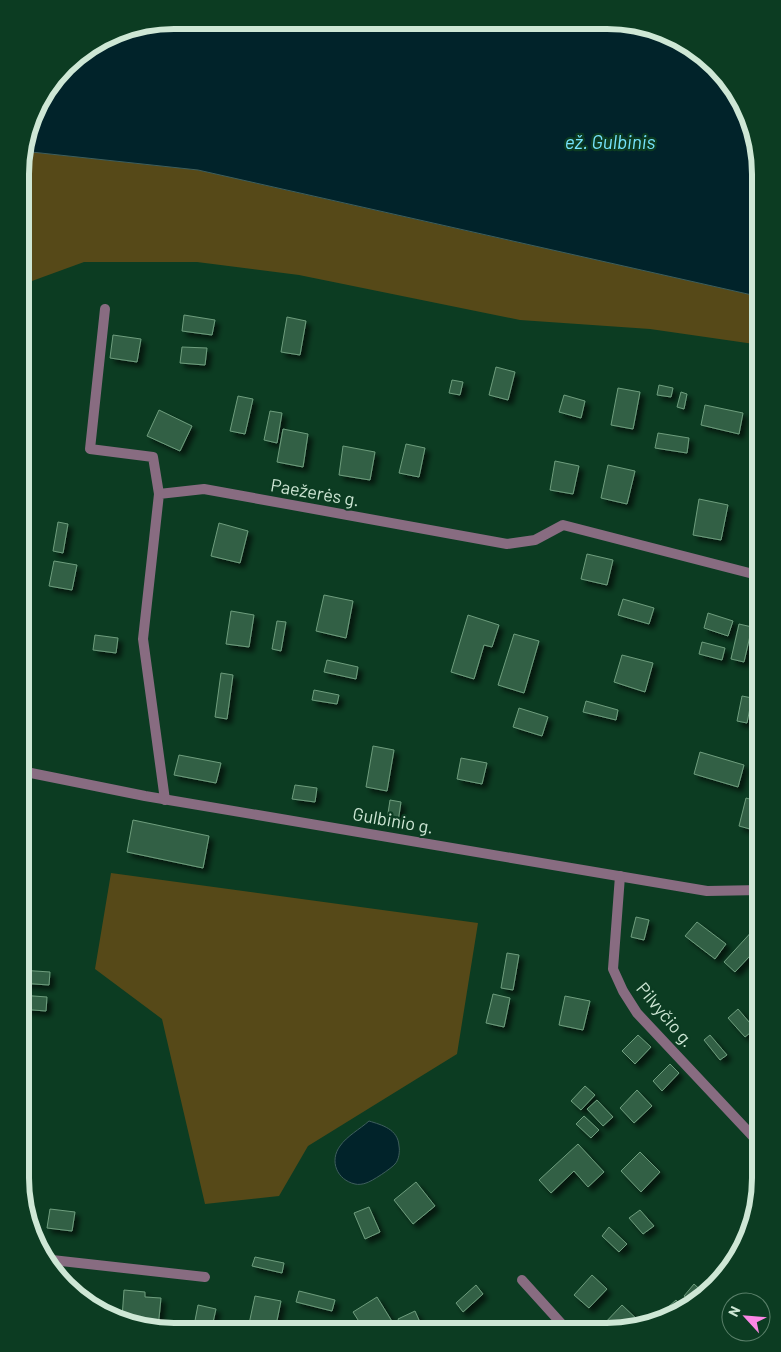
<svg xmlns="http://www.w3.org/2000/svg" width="781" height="1352" font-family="Barlow,sans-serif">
  <defs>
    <filter id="shadow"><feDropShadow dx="4.5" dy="4.5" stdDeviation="2.5" flood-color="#0009"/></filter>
  </defs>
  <rect width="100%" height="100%" fill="#0c3c22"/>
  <g fill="#564918">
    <path d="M22,151L198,170L761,297V345L650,329L520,320L299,275L197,262H84L21,285Z"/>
    <path d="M111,873L478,923L457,1054L308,1146L279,1196L205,1204L162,1019L95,969Z"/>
  </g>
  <g fill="#01232a" stroke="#3e5e5d">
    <path d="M173,20L637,23L709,58L753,124L761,173V297L198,170L22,151L36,105L72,58L115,32Z"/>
    <path d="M369,1121C382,1125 398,1129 399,1146C400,1151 399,1160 395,1164C392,1168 371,1182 366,1183C364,1184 358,1185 355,1184C337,1180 329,1161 340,1146C347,1136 360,1129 369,1121Z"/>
  </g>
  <g fill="#336144" stroke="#6e9d7e" filter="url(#shadow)">
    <path d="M184,315L215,320L212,335L182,331Z"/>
    <path d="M287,317L306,321L300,355L281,352Z"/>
    <path d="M113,335L141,339L137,362L110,358Z"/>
    <path d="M182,347L207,348L205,365L180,363Z"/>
    <path d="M496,367L515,372L508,400L489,395Z"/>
    <path d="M452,380L463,382L460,395L449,393Z"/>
    <path d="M659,385L673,388L671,397L657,395Z"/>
    <path d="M618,388L640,392L633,429L611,425Z"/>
    <path d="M681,392L687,394L684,409L677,407Z"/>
    <path d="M564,395L585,401L581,418L559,412Z"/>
    <path d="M238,396L253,399L245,434L230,431Z"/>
    <path d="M705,405L743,413L739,434L701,425Z"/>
    <path d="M159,410L192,426L180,451L147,436Z"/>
    <path d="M270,411L282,413L277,443L264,440Z"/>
    <path d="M283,429L308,434L303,467L277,462Z"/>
    <path d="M658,433L689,438L687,453L655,448Z"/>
    <path d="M406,444L425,448L419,477L399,473Z"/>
    <path d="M343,446L375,452L370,480L339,475Z"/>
    <path d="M555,461L579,466L573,494L550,490Z"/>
    <path d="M608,465L635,471L627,504L601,498Z"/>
    <path d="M699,499L728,505L721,540L693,535Z"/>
    <path d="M58,522L68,524L63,553L53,551Z"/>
    <path d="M219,523L248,531L240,563L211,556Z"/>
    <path d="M587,554L613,560L607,585L581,579Z"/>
    <path d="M54,561L77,565L72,590L49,586Z"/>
    <path d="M324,595L353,601L346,638L316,631Z"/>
    <path d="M623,599L654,608L649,624L618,615Z"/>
    <path d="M231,611L254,615L249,647L226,644Z"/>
    <path d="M708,613L733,621L728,636L704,628Z"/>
    <path d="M468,615L499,625L492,647L484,645L474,679L451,672Z"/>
    <path d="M277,621L286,622L281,651L272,649Z"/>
    <path d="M739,624L752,627L744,662L731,659Z"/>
    <path d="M514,634L539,641L524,693L498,685Z"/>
    <path d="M95,635L118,638L116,653L93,650Z"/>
    <path d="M702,642L725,648L722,660L699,654Z"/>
    <path d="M758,645H761V679L751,677Z"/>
    <path d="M622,655L653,663L645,692L614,682Z"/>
    <path d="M327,660L358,667L356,679L324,672Z"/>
    <path d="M221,673L233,675L227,719L215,717Z"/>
    <path d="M314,690L339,695L337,704L312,700Z"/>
    <path d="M742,696L752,698L747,723L737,721Z"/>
    <path d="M586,701L618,710L616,720L583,712Z"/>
    <path d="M519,708L548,717L542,736L513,727Z"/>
    <path d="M757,726L761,727V750L750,747Z"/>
    <path d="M373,746L394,750L387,791L366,787Z"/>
    <path d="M700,752L744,765L738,787L694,774Z"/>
    <path d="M179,755L221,763L216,783L174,775Z"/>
    <path d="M461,758L487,763L482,784L457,779Z"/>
    <path d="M295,785L317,788L315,802L292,799Z"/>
    <path d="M746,798L761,802V832L739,826Z"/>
    <path d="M390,800L401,802L398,822L387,820Z"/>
    <path d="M133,820L209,836L203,868L127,852Z"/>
    <path d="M636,917L649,920L644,940L631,937Z"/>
    <path d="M697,922L726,944L715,959L685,936Z"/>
    <path d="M755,928L761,933V944L735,972L724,962Z"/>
    <path d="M507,953L519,955L513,990L501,988Z"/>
    <path d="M20,970L50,972L49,985L20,983Z"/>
    <path d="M493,994L510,998L504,1027L486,1023Z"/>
    <path d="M20,995L47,997L46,1011L20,1009Z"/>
    <path d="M565,996L590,1001L583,1030L559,1025Z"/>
    <path d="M738,1009L755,1029L745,1037L728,1018Z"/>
    <path d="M638,1035L651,1047L635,1064L622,1051Z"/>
    <path d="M710,1035L727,1055L720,1060L704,1040Z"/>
    <path d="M670,1064L679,1073L662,1091L653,1081Z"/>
    <path d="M585,1086L595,1095L581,1110L571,1101Z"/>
    <path d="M637,1090L652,1106L634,1123L620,1108Z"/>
    <path d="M597,1100L613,1117L603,1126L587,1109Z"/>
    <path d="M584,1116L599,1130L591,1138L576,1124Z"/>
    <path d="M578,1144L604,1172L588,1187L574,1171L551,1193L539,1180Z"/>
    <path d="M640,1152L660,1172L641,1192L621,1171Z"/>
    <path d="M416,1182L435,1206L413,1224L394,1200Z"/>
    <path d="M369,1207L380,1232L365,1239L354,1213Z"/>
    <path d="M50,1209L75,1212L72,1231L47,1228Z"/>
    <path d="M640,1210L654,1226L643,1234L629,1218Z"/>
    <path d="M609,1227L627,1244L619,1252L602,1236Z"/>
    <path d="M255,1257L284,1263L282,1273L252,1266Z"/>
    <path d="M592,1275L607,1289L589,1308L574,1295Z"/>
    <path d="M694,1284L706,1295L694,1304L684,1296Z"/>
    <path d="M476,1285L483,1294L463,1312L456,1303Z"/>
    <path d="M124,1290L145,1292V1297L161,1298L158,1328L146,1327V1320L122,1318Z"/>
    <path d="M299,1291L335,1300L332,1311L296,1302Z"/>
    <path d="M255,1296L281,1301L275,1330L249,1324Z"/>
    <path d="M377,1297L398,1331H365L353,1312Z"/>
    <path d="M676,1300L684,1309L674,1315L667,1308Z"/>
    <path d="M198,1305L216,1309L211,1331H193Z"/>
    <path d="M622,1305L641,1323L637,1327L606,1332L601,1327Z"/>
    <path d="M415,1311L419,1320L402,1328L398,1319Z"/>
    <path d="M539,1322L548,1332H529Z"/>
    <path d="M429,1323L433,1331H411Z"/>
  </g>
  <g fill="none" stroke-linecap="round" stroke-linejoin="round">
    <g stroke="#886c81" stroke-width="10">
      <path d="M105,309L90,449L153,457L159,494"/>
      <path d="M43,1259L205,1277"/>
    </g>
    <g stroke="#886c81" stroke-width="10">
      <path d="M21,771L145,796L707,891L761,890"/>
      <path d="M165,800L143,639L159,494L204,489L507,544L535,540L563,525L761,576"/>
      <path d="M620,876L613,969L623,991L637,1013L761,1145"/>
      <path d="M522,1280L569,1332"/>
    </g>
  </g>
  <g text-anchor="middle" stroke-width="4.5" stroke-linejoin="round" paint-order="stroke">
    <g font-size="18" fill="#cee7d5" stroke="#0c3c22">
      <text transform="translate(315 493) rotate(10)" y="6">Paežerės g.</text>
      <text transform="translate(393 821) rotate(10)" y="6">Gulbinio g.</text>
      <text transform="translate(665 1015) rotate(50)" y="6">Pilvyčio g.</text>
    </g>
    <g font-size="19" font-style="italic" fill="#76e3fc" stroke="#0c3c22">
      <text x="610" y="149">ež. Gulbinis</text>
    </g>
  </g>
  <path d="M0 0H781V1352H0ZM174 29H607A145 145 0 0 1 752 174V1178A145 145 0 0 1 607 1323H174A145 145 0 0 1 29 1178V174A145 145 0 0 1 174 29Z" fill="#0c3c22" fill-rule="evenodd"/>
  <path fill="none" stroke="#cee7d5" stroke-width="6" d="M174 29H607A145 145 0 0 1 752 174V1178A145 145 0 0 1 607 1323H174A145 145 0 0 1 29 1178V174A145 145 0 0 1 174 29Z"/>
  <g transform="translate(746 1317) rotate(296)"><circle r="24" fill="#0c3c22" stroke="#5a806a"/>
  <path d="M0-4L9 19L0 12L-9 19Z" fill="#fb87e5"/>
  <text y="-8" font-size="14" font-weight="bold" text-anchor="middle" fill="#cee7d5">N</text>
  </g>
</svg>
